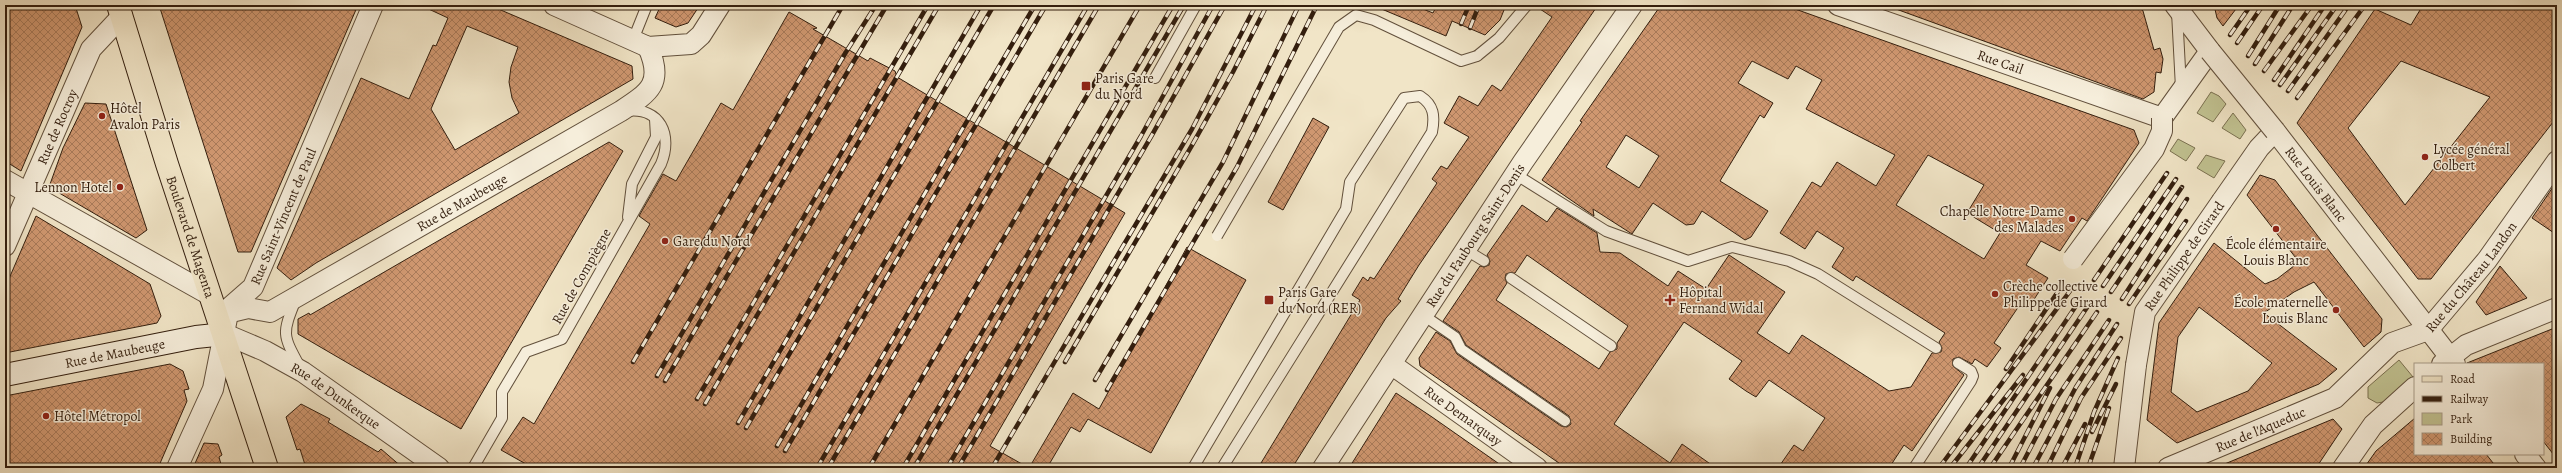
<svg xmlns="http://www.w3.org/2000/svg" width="2562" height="473" font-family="Alegreya,serif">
  <defs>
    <pattern id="building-cross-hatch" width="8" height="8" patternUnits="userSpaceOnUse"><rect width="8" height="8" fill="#cf9770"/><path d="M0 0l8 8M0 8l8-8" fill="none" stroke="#a97b5a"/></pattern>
  </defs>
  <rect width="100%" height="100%" fill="#f1e5c7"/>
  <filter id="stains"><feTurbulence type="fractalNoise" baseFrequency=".005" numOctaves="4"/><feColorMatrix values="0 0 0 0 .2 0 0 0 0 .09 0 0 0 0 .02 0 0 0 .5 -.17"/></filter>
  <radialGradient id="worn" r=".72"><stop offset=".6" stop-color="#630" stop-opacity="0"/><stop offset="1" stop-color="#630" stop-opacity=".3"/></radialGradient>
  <g fill="#c1c291" stroke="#7a7050">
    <path d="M2211,92L2219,96L2226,104L2213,122L2197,113Z"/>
    <path d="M2233,113L2246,130L2240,139L2222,128Z"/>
    <path d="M2178,139L2195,148L2186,161L2170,151Z"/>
    <path d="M2206,155L2225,161L2214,178L2197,168Z"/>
    <path d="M2399,360L2413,377L2383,402L2377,403L2368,398V387Z"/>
  </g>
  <g fill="url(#building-cross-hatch)" stroke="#331e0e" fill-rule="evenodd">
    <path d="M5,5H75L82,27L21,171L5,161V127L7,121L5,120Z"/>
    <path d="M159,5H358L251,252H238Z"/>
    <path d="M420,5H489L632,66L633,79L316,263L291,280L277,268L361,78L409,99L433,45L436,46L448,18ZM467,26L518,47L511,67L509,82L512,98L519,113L455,150L431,109Z"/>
    <path d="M661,5H700L688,23L676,27L655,18Z"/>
    <path d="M1372,5H1413L1433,13L1437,5H1506L1500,20L1485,35L1452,21L1446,36Z"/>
    <path d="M1534,5H1598L1419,265L1398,299L1401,301L1386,318L1292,468H1258L1360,300L1352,295L1363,277L1368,281L1370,277L1374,279L1437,183L1432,179L1441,166L1447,169L1469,137L1444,123L1459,96L1478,106L1492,85L1501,91L1552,17Z"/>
    <path d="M1661,5H1784L2134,130L2139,143L2087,221L2082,218L2060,251L2041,241L2026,265L2048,278L2031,304L2028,307L2021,303L1994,343L2001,348L1990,363L1987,367L1975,359L1972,364L1959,357L1953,359V366L1964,375L1912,451L1904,445L1889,468H1778L1794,445L1803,451L1825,418L1769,380L1756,397L1746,391L1729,379L1742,361L1684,322L1614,424L1670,463L1682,444L1716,468H1566L1420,366L1419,358L1436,332L1450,341L1457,354L1561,426L1567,427L1571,424L1569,416L1466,345L1459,332L1443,321L1480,266L1484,267L1489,265L1490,261L1487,255L1522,205L1547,222L1557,208L1597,233L1600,252L1620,253L1668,286L1678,271L1706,289L1729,255L1785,292L1757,333L1789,354L1802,335L1889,391L1911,387L1932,353L1941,352L1942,348L1939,342L1945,333L1856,276L1853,281L1832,267L1844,248L1817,231L1805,249L1780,233L1812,182L1821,187L1837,162L1876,186L1895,155L1806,109L1822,80L1796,66L1788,79L1752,61L1738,83L1773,103L1764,118L1760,115L1720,181L1768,211L1751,237L1745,240L1702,211L1694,224L1686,225L1653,203L1632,234L1593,209L1594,216L1542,180L1582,122L1580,121ZM1626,135L1659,156L1639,188L1606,167ZM1928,155L1984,185L1967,213L2000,233L1984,259L1896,205ZM1527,255L1628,326L1617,343V349L1610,352L1599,369L1496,300L1507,283L1505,278L1506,274L1515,273Z"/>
    <path d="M1885,5H2139L2143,11L2154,50L2160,48L2163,59L2161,73L2156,72L2154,92L2143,99Z"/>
    <path d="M2214,5H2239L2223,26L2217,18Z"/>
    <path d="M2423,5H2557V117L2431,279H2418L2297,123L2375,9L2411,25ZM2401,61L2490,97L2405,205L2348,128Z"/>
    <path d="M789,12L817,28L813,29L868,61L870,58L895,71L897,77L1125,213L990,446L1029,468H533L501,450L523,417L534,424L650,224L639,216L663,174L676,181L721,103L733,110Z"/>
    <path d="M85,103L106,104L147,230L136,238L49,187L63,148Z"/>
    <path d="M1313,118L1329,127L1283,210L1268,202Z"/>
    <path d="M609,142L623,151L461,429L298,334V319L309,313L310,315Z"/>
    <path d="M2260,175L2275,180L2317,235L2382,319L2381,332L2364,347L2314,282L2294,292L2264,313L2337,369L2319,384L2177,443L2147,420L2159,323L2214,243L2265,284L2277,279L2299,262L2247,195ZM2199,307L2272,363L2248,391L2197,412L2171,392L2178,337Z"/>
    <path d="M2557,181V235L2532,218Z"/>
    <path d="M36,216L150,284L161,316L157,323L5,353V288Z"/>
    <path d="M1187,247L1246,280L1151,453L1088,419L1080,432L1071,427L1047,468H1029L1073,393L1099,409Z"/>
    <path d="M2500,266L2527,298L2486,315L2476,302Z"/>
    <path d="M2557,327V459L2543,441V364L2467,363Z"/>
    <path d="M170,364L183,371L189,389L184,390L187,401L158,468H5V396Z"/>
    <path d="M1396,393L1432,417L1505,468H1349Z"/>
    <path d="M301,404L330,419L328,422L378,452L381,449L403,468H306L300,449L297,450L286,417Z"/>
    <path d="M2415,418V454H2486L2497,468H2364L2376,451Z"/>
    <path d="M2333,419L2342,429L2316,468H2215Z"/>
    <path d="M204,443L218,444L222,455L219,457L222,468H193Z"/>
  </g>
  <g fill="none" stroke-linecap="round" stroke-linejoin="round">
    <g stroke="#62503c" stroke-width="12">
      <g id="lane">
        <path d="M2177,12L2181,88"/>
        <path d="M633,40L647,5"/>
        <path d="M1477,56L1499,38L1527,5"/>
        <path d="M1155,78L1196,5"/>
        <path d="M1515,174L1606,231L1688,261L1732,247L1789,261L1818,274L1936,348"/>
        <path d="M628,217L632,184L656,137L655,119"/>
        <path d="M1466,250L1484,261"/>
        <path d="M1511,278L1611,346"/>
        <path d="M296,299C282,334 282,334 300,367"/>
        <path d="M1423,315L1455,337L1461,349L1565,421"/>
        <path d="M473,468L502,418V392L526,352L562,339L661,164C673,135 660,107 627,111"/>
        <path d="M1193,468L1346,209L1350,182L1404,98L1420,96C1434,105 1435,116 1432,132L1222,468"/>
        <path d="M1914,468L1971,381L1973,376L1971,371L1958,363"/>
      </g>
    </g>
    <g stroke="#62503c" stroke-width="22">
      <g id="street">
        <path d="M554,5L648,47L691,44L701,35L720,5"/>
        <path id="s1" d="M1838,5L2162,118L2210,51L2175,5"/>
        <path d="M5,180L210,295"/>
        <path id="s2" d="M2222,201L2259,148L2275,131L2455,364"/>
        <path id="s3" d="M5,246L91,49L122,16"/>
        <path id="s4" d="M227,313L248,308L270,312L277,308L621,111C650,92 664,83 648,47"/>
        <path id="s5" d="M225,334L265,351L303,372L439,468"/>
        <path id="s6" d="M1391,364L1537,468"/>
        <path d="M2442,364L2466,345L2557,308"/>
        <path d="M2525,454L2536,468"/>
        <path id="s7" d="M177,468L213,389L229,308L253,287L373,5"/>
        <path id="s8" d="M1323,468L1523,162L1632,5"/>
        <path d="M2124,468L2136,365"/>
        <path id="s9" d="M2168,468L2335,398L2392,343L2428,330L2487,260L2557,161"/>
        <path d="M2343,468L2373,425L2415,387"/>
      </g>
    </g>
    <g stroke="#331e0e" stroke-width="24">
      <g id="secondary">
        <path id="s10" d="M5,375L196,337L225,334"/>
      </g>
    </g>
    <g stroke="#331e0e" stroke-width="24">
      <g id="primary">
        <path id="s11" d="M118,5L167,164L267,468"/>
      </g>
    </g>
    <use href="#lane" stroke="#f6eedb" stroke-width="10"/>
    <use href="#street" stroke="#f6eedb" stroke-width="20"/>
    <use href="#secondary" stroke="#f6eedb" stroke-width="22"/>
    <use href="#primary" stroke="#f1e5c7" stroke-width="22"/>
    <g stroke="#331e0e" stroke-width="4.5">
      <g id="rail">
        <path d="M1461,24L1469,5"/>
        <path d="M1470,28L1479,5"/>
        <path d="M2230,35L2251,5"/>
        <path d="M2237,43L2263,5"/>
        <path d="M2248,56L2280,5"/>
        <path d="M2255,64L2293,5"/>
        <path d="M2264,71L2312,5"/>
        <path d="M2274,80L2325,5"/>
        <path d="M2280,85L2337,5"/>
        <path d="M2288,91L2349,5"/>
        <path d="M2297,98L2365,5"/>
        <path d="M2094,280L2167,173"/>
        <path d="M2103,286L2176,179"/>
        <path d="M2111,292L2182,187"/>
        <path d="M2122,299L2187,199"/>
        <path d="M2129,304L2186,221"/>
        <path d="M633,362L843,5"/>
        <path d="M1065,362L1191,147L1233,72L1267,5"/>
        <path d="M2006,369L2061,287"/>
        <path d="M657,376L846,52L876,5"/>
        <path d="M1095,380L1223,162L1299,5"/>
        <path d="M665,381L887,5"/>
        <path d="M1107,390L1237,167L1317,5"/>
        <path d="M697,399L928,5"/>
        <path d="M705,404L939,5"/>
        <path d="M738,423L981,5"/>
        <path d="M746,428L994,5"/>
        <path d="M2092,432L2116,384"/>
        <path d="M777,446L1035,5"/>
        <path d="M785,451L1046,5"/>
        <path d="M817,468L1088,5"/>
        <path d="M828,468L1099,5"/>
        <path d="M869,468L1140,5"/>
        <path d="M903,468L1173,5"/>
        <path d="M914,468L1184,5"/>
        <path d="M947,468L1141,136L1213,5"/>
        <path d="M958,468L1152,135L1225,5"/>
        <path d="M992,468L1192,129L1256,5"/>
        <path d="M1939,468L2070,291"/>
        <path d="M1950,468L2023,375"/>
        <path d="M1966,468L2080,300"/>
        <path d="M1978,468L2088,306"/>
        <path d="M1990,468L2097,312"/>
        <path d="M2009,468L2050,388"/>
        <path d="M2020,468L2056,399L2109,320"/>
        <path d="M2033,468L2076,387L2117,324"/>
        <path d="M2047,468L2081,398L2121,338"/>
        <path d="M2062,468L2085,424"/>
        <path d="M2075,468L2094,412L2118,358"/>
        <path d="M2088,468L2109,408"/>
      </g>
    </g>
    <use href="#rail" stroke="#f6eedb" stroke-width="3" stroke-dasharray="9" stroke-linecap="butt"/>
    <g stroke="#62503c" stroke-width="12" stroke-linecap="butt">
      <path id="lane-bridge" d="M1217,236L1339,27L1356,15L1374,20L1461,61L1477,56"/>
    </g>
    <g stroke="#62503c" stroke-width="22" stroke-linecap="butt">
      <g id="street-bridge">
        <path d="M2210,51L2275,131"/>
        <path d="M2073,259L2154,149L2162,131V118"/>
        <path id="s12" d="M2136,365L2145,312L2222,201"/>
      </g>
    </g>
    <use href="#lane-bridge" stroke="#f6eedb" stroke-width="10"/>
    <use href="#street-bridge" stroke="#f6eedb" stroke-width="20"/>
  </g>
  <g fill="#8f2418" stroke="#f6eedb" stroke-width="1.5">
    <rect x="1081" y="81" width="10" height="10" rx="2"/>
    <circle cx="102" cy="116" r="4"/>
    <circle cx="2425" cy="157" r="4"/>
    <circle cx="120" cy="187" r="4"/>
    <circle cx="2072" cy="219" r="4"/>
    <circle cx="2276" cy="229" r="4"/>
    <circle cx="665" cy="241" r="4"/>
    <circle cx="1995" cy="294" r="4"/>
    <rect x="1264" y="295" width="10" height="10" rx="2"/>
    <path d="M1668 294h4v4h4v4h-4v4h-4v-4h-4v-4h4z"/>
    <circle cx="2336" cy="310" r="4"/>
    <circle cx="46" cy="416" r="4"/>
  </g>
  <g text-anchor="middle" stroke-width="3" stroke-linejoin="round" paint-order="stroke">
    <g font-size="14" fill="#331e0e" stroke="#f6eedb">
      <text dy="5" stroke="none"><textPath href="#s1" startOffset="172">Rue Cail</textPath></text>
      <text dy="5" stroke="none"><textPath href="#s3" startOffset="130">Rue de Rocroy</textPath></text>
      <text dy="5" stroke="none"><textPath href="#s2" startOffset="155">Rue Louis Blanc</textPath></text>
      <text dy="5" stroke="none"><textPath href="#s4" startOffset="265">Rue de Maubeuge</textPath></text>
      <text dy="5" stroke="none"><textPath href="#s7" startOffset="278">Rue Saint-Vincent de Paul</textPath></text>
      <text dy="5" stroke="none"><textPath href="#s8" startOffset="278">Rue du Faubourg Saint-Denis</textPath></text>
      <text dy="5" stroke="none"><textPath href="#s11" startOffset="243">Boulevard de Magenta</textPath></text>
      <text dy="5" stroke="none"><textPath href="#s12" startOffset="122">Rue Philippe de Girard</textPath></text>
      <text dy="5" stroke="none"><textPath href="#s9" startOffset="367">Rue du Château Landon</textPath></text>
      <text transform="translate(581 276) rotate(-61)" y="5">Rue de Compiègne</text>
      <text dy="5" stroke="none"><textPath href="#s10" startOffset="112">Rue de Maubeuge</textPath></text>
      <text dy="5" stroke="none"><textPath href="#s5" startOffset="127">Rue de Dunkerque</textPath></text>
      <text dy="5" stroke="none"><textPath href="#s6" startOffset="89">Rue Demarquay</textPath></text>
      <text dy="5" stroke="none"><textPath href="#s9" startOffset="100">Rue de l'Aqueduc</textPath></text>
    </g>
    <g font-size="14" fill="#331e0e" stroke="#f6eedb" text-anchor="start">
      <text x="1095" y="83">Paris Gare<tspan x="1095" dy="16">du Nord</tspan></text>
      <text x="110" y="113">Hôtel<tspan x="110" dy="16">Avalon Paris</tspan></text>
      <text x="2433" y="154">Lycée général<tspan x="2433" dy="16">Colbert</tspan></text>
      <text x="112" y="192" text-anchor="end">Lennon Hotel</text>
      <text x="2064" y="216" text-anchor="end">Chapelle Notre-Dame<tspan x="2064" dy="16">des Malades</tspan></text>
      <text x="673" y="246">Gare du Nord</text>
      <text x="2276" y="249" text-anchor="middle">École élémentaire<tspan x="2276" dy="16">Louis Blanc</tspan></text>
      <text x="2003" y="291">Crèche collective<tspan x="2003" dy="16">Philippe de Girard</tspan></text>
      <text x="1278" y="297">Paris Gare<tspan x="1278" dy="16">du Nord (RER)</tspan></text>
      <text x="1679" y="297">Hôpital<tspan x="1679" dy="16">Fernand Widal</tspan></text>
      <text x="2328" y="307" text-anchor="end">École maternelle<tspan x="2328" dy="16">Louis Blanc</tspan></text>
      <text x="54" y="421">Hôtel Métropol</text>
    </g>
  </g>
  <rect width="2562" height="473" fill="none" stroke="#f1e5c7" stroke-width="20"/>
  <rect x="6" y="6" width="2550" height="461" fill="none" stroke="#331e0e" stroke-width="2"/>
  <rect x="10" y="10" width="2542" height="453" fill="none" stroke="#331e0e"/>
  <rect x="2414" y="363" width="130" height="92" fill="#f6eedb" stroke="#a89b89"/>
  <rect x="2422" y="376" width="20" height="6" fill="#f1e5c7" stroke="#a89b89"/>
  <text x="2450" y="383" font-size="12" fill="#331e0e">Road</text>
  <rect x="2422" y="396" width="20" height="6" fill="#331e0e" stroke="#a89b89"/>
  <text x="2450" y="403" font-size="12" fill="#331e0e">Railway</text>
  <rect x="2422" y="413" width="20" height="12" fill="#c1c291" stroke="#a89b89"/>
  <text x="2450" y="423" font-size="12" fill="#331e0e">Park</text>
  <rect x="2422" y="433" width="20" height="12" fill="url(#building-cross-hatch)" stroke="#a89b89"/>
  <text x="2450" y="443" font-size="12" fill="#331e0e">Building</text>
  <rect width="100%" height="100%" filter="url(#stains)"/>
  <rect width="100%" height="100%" fill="url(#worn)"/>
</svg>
